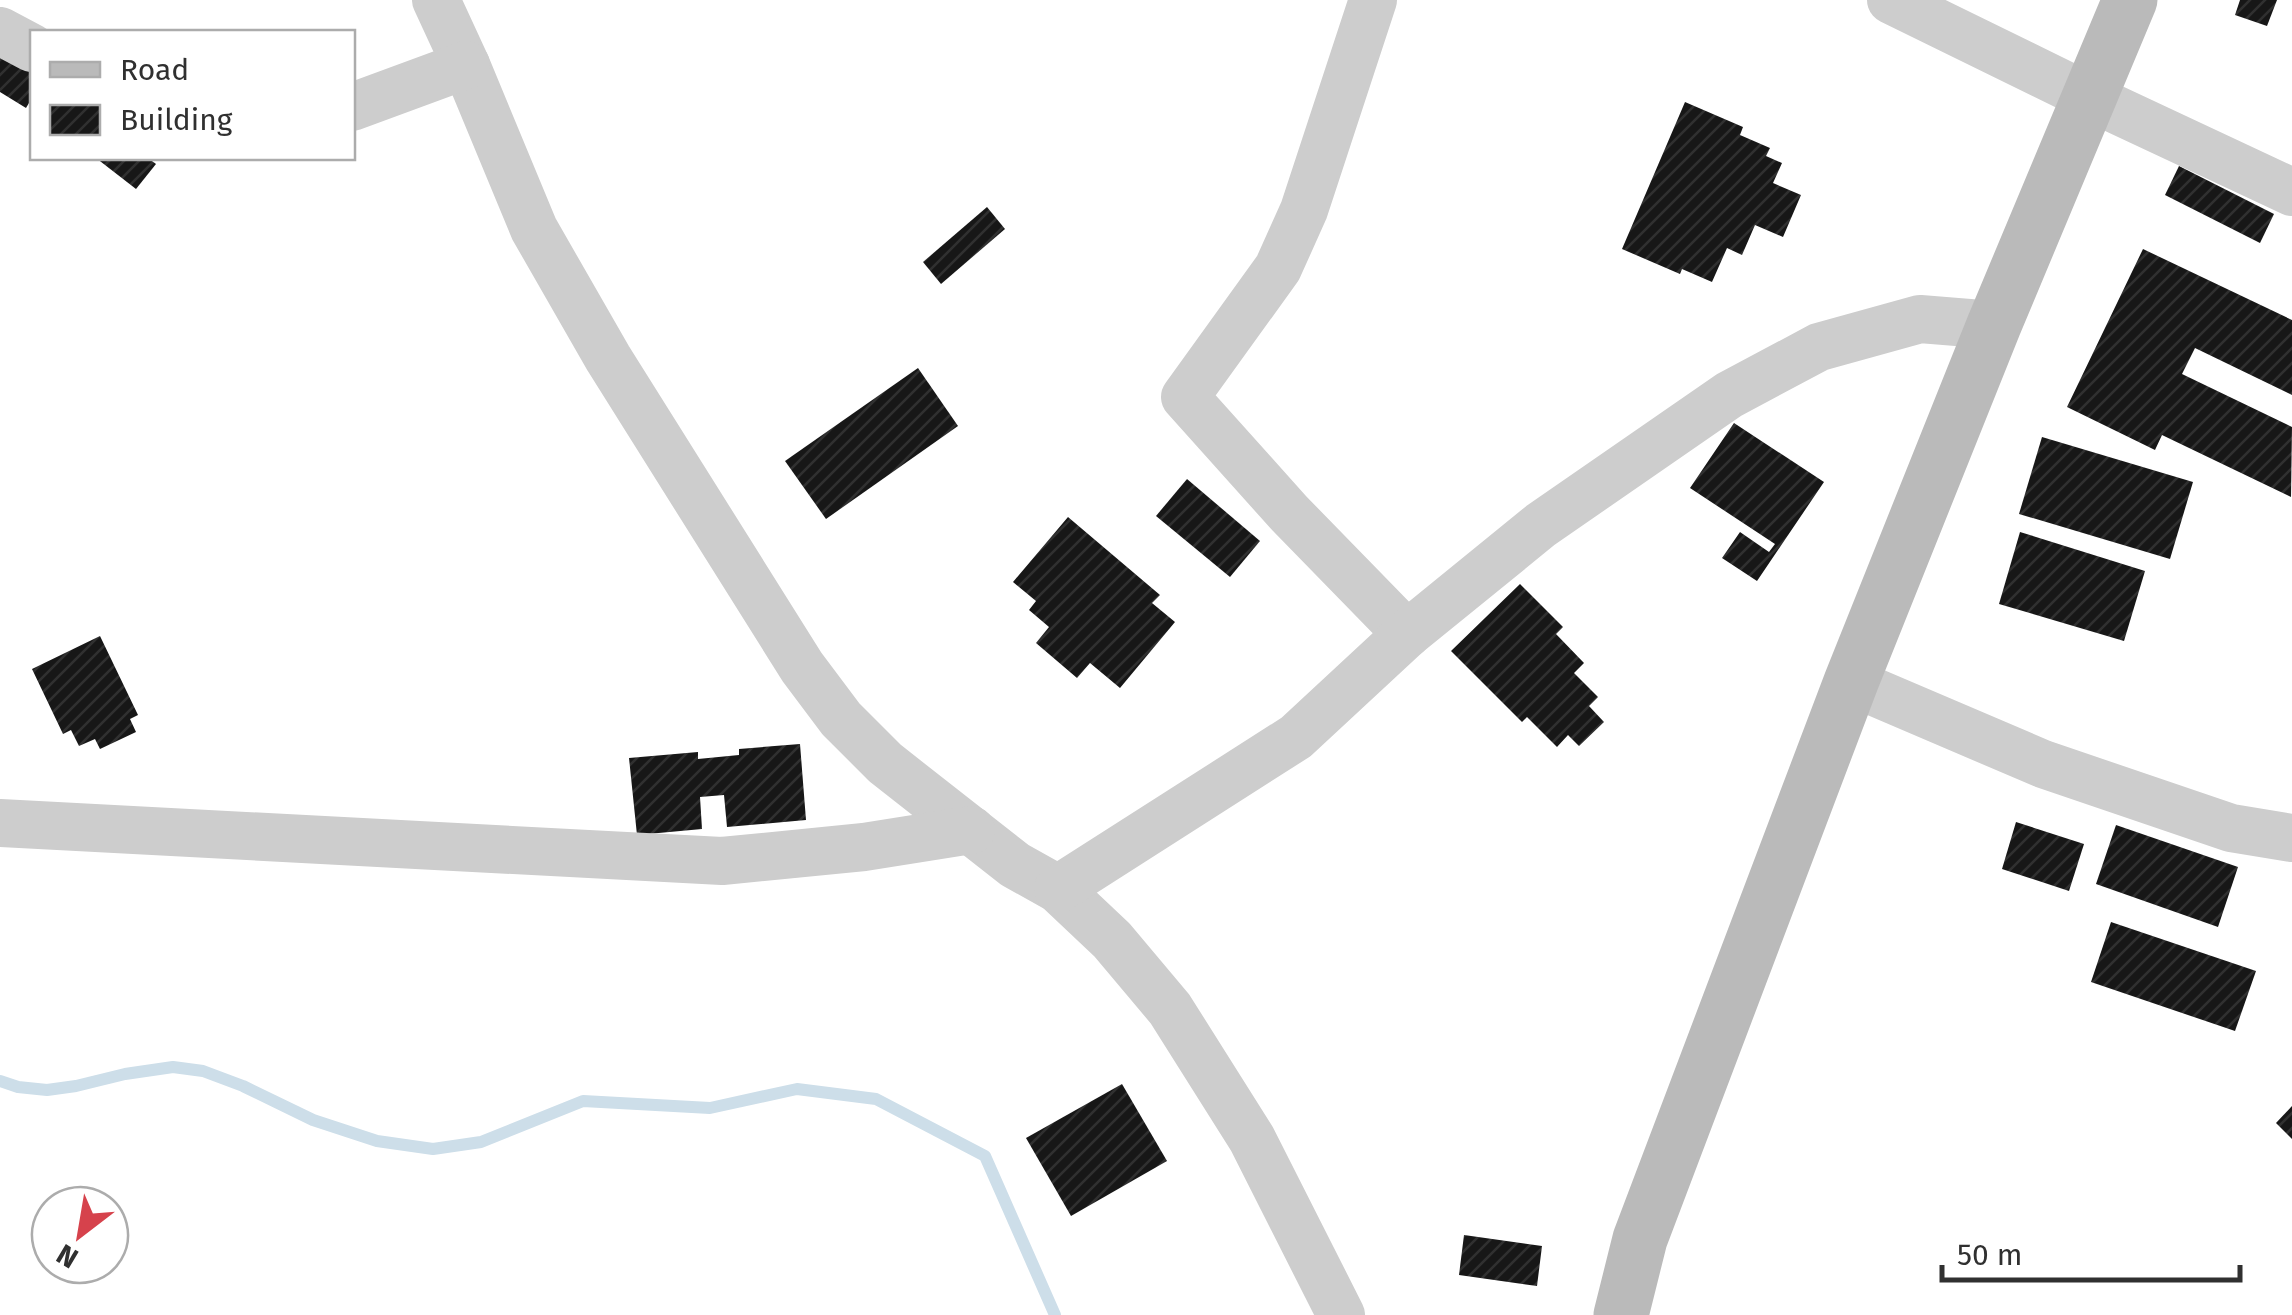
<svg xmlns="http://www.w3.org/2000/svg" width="2292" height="1315" font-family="'Fira Sans',sans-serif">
  <defs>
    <pattern id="building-hatch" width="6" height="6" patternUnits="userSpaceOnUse" patternTransform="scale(2.5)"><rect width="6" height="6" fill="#171717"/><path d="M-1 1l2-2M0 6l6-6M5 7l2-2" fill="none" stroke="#303030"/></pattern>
  </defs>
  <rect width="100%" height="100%" fill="#fff"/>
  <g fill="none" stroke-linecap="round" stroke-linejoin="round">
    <path stroke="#cddee9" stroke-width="12" d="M0,1081L18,1087L47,1090L76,1086L125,1074L173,1067L203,1071L243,1086L313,1120L377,1141L433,1149L481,1142L583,1101L710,1108L797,1089L876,1099L985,1156L1055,1315"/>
  </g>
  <g fill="url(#building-hatch)">
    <path d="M2240,0H2277L2267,26L2235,15Z"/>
    <path d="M0,55L32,70V98L26,108L0,92Z"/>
    <path d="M1685,102L1743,127L1740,135L1770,148L1766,156L1782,163L1773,183L1801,195L1783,237L1755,225L1742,255L1727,248L1712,282L1682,269L1680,274L1622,249Z"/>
    <path d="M96,158H148L156,164L136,189Z"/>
    <path d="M2179,166L2274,214L2260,243L2165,195Z"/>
    <path d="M987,207L1005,229L941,284L923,262Z"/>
    <path d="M2143,249L2292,320V395L2195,348L2182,374L2292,427L2291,497L2162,435L2155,450L2067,407Z"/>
    <path d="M918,368L958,426L826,519L785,461Z"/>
    <path d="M1734,423L1824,482L1757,581L1722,558L1740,532L1769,552L1775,544L1690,488Z"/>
    <path d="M2042,437L2193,482L2170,559L2019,514Z"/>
    <path d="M1187,479L1260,541L1230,577L1156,516Z"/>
    <path d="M1068,517L1160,595L1152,603L1175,622L1120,688L1090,663L1077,678L1036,643L1049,627L1029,610L1036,601L1013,582Z"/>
    <path d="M2020,532L2145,571L2124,641L1999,604Z"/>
    <path d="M1520,584L1563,627L1556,634L1584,663L1574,673L1598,697L1589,706L1604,722L1579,746L1568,735L1557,747L1527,717L1522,722L1451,651Z"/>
    <path d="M100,636L138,715L130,719L136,732L100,749L95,739L79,746L71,730L63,734L32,669Z"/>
    <path d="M800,744L806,820L727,827L724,795L700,797L702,829L637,835L629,758L698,752V759L739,755V749Z"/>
    <path d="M2016,822L2084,844L2069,891L2002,869Z"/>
    <path d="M2116,825L2238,867L2218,927L2096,884Z"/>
    <path d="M2111,922L2256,971L2235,1031L2091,982Z"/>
    <path d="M1122,1084L1167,1161L1071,1216L1026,1138Z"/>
    <path d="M2292,1106V1139L2276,1123Z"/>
    <path d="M1464,1235L1542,1246L1537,1286L1459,1275Z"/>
  </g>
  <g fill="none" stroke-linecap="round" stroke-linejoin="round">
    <g stroke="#cdcdcd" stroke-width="48">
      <path d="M436,0L466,65L534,229L608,358L802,667L841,719L885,763L1015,865L1058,889L1112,940L1170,1009L1252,1139L1341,1315"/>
      <path d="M1373,0L1304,210L1278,268L1185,397L1289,513L1407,634"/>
      <path d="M1891,0L2089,97L2292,192"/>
      <path d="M0,31L32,48"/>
      <path d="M352,107L466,65"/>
      <path d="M1851,682L2043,764L2231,828L2292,838"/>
      <path d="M0,823L722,861L864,847L971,830"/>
      <path d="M1058,889L1296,737L1407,634L1541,525L1729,395L1819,347L1920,319L1994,325"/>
    </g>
    <path stroke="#bababa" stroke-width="55" d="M1621,1315L1640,1239L1851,682L1994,325L2130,0"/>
  </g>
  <rect x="30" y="30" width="325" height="130" fill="#ffffff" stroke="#acacac" stroke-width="2.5"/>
  <rect x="50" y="62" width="50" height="15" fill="#bababa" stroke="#acacac" stroke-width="2.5"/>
  <text x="120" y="80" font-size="30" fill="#303030">Road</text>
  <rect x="50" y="105" width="50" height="30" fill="url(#building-hatch)" stroke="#acacac" stroke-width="2.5"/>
  <text x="120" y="130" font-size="30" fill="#303030">Building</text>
  <g transform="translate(80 1235) rotate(211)"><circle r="48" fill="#ffffff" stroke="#acacac" stroke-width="2.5"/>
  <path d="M0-8L18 38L0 25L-18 38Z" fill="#d6424c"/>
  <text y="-15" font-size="28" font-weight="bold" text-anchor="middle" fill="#303030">N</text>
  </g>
  <path d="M1942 1265v15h298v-15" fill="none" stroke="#303030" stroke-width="5"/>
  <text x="1957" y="1265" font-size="30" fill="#303030" stroke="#ffffff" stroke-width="8" paint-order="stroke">50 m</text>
</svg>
